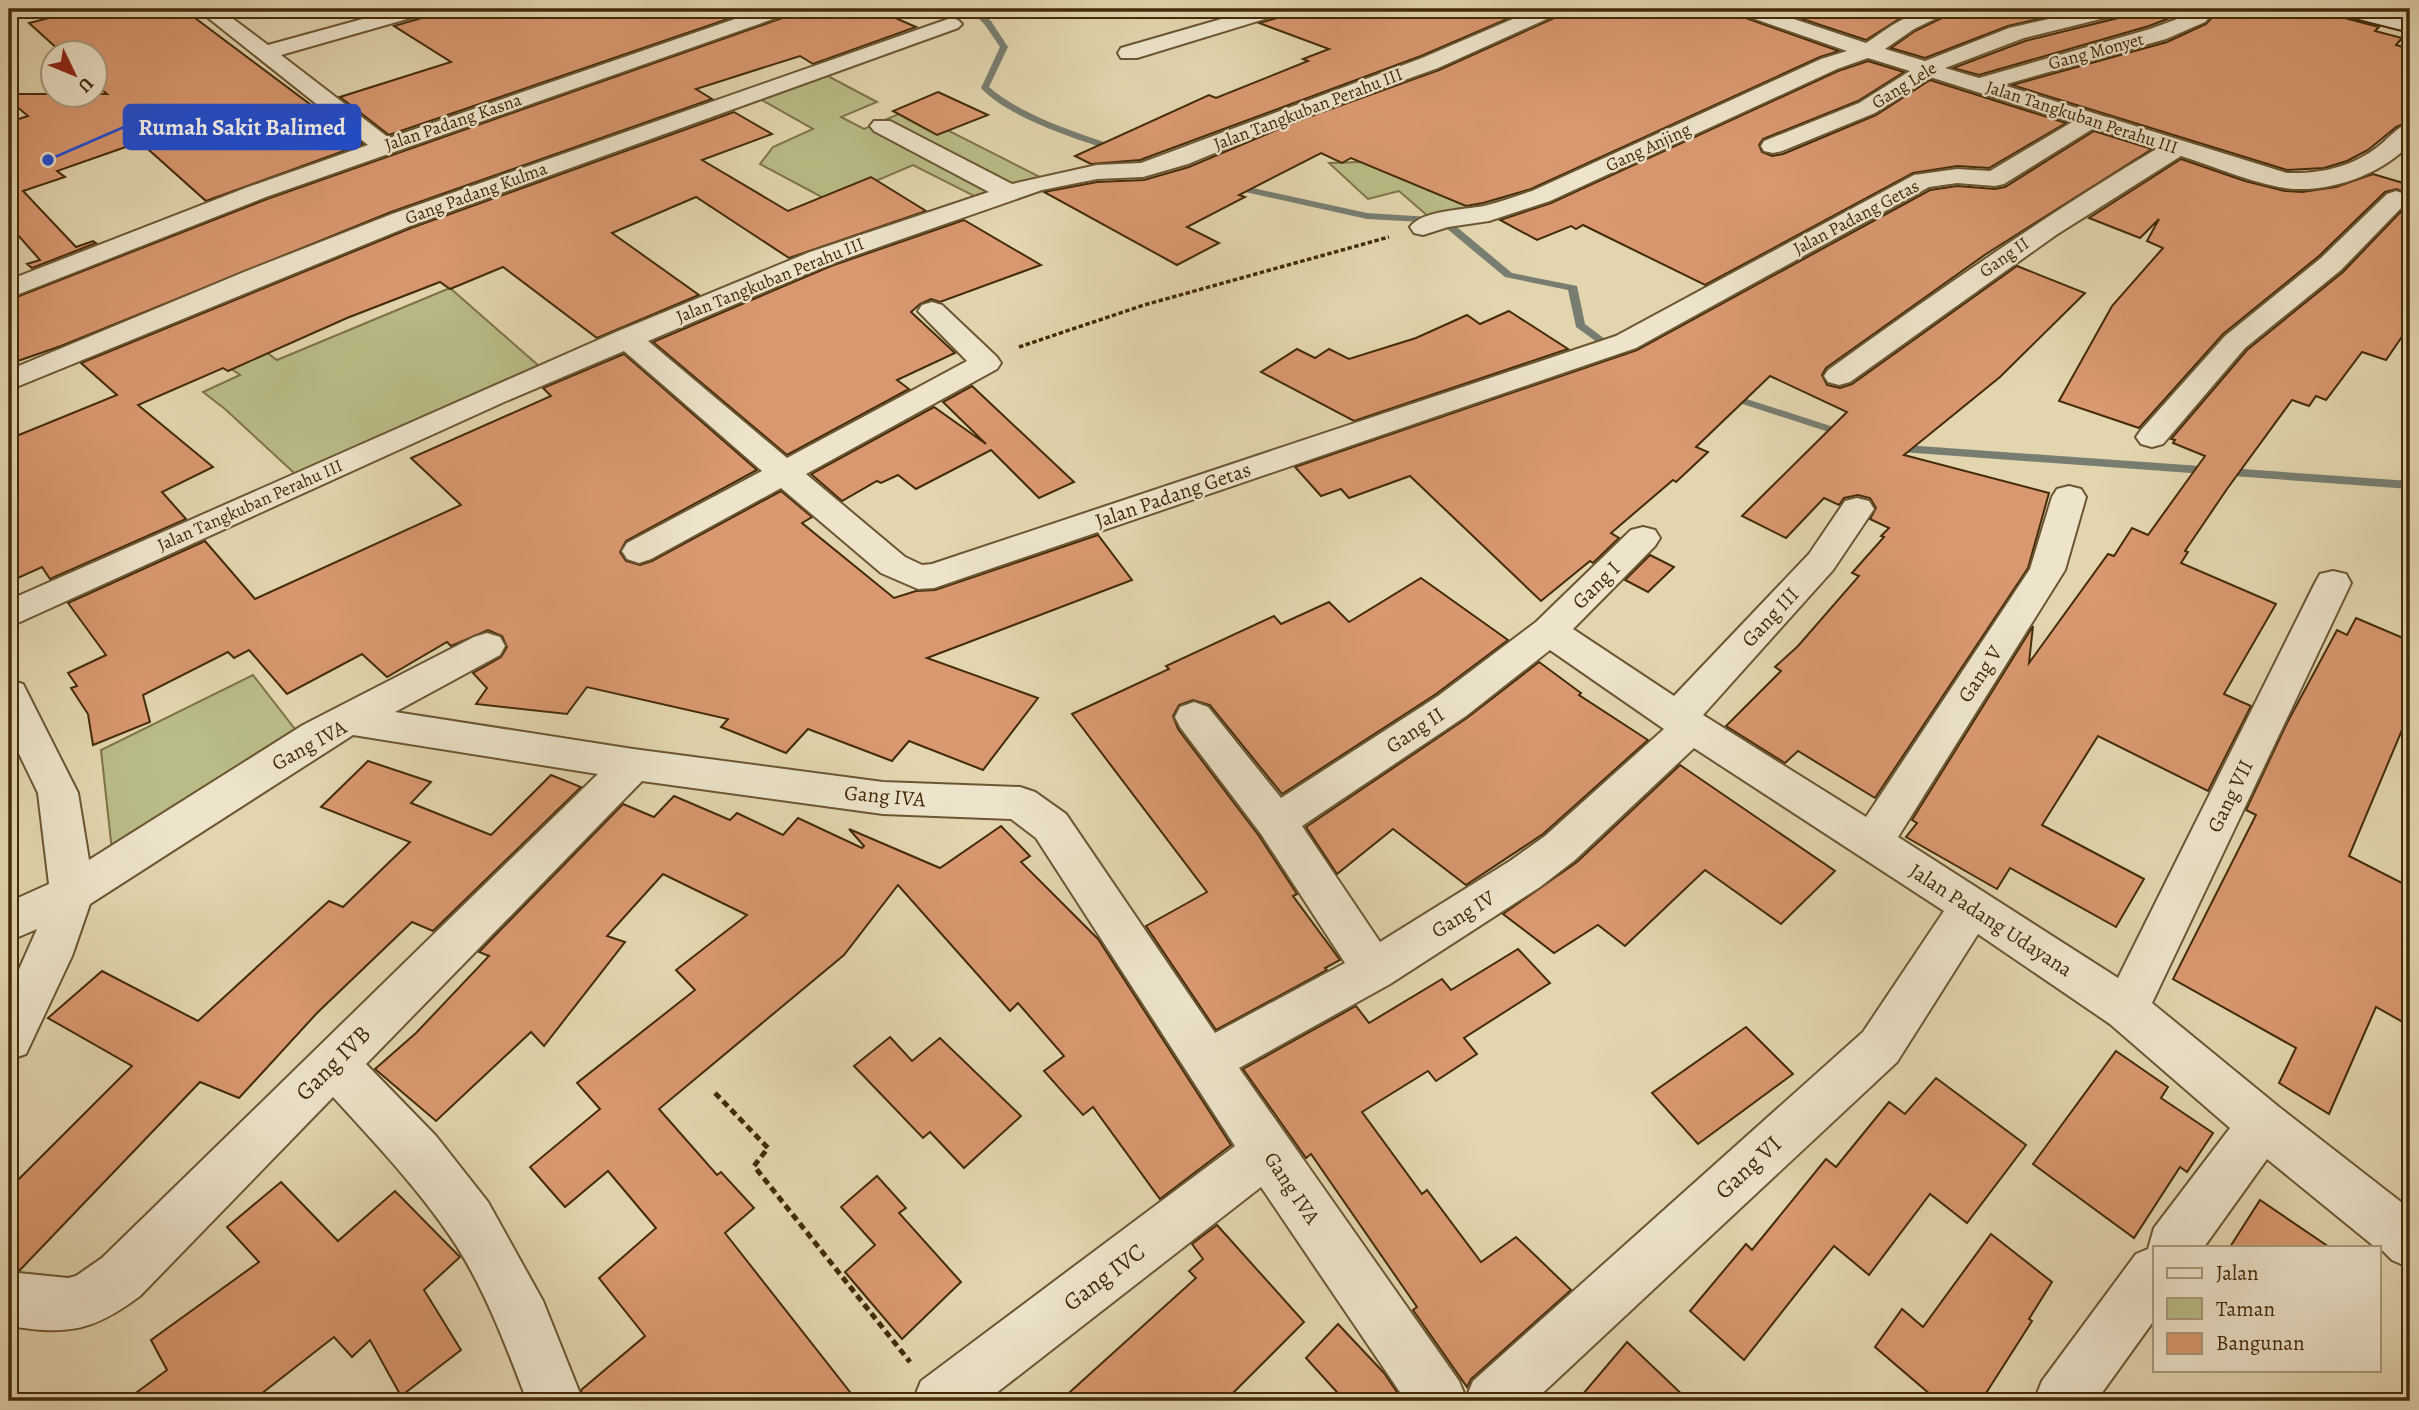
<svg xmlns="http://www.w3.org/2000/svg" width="2419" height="1410" font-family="Alegreya,serif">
  <rect width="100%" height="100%" fill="#e3d6af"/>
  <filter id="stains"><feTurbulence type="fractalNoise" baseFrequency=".00286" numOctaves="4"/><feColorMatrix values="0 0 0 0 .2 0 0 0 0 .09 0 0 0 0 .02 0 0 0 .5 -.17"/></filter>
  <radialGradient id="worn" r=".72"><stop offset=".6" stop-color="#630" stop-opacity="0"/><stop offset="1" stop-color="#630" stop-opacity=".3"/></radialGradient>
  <g fill="#b9bc87" stroke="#7e7448" stroke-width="2">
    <path d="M824,74L877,102L841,117L864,129L908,110L1042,178L982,200L913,165L829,201L760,164L773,147L813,129L760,99Z"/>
    <path d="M1394,161L1506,167L1551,189L1437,224L1399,191L1368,199L1329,163Z"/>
    <path d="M216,258L245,288L203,305L277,360L450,288L547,373L304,482L225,409L203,392L240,375L185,337L143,353L126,339L202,304L156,279Z"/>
    <path d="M253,675L312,751L151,858L122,884L114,869L101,750Z"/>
  </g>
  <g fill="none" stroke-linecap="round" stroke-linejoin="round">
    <g fill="#777e71" fill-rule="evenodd">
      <path d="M969,9H977L991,21L1008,47L989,87C1031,123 1100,139 1151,158V162H1145C1098,145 1015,124 981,88L1000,47L985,25Z"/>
      <path d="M1230,183L1367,213L1446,218L1512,273L1577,286L1585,324L1621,351L1620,353H1612L1576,327L1568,290L1505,277L1440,223L1367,219L1227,188L1225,186Z"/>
      <path d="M1728,393L1849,432L1851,434L1849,436H1841L1724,398L1722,396Z"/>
      <path d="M1892,444L2410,481V489L1888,451L1886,448Z"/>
    </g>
  </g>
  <g fill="#da9870" stroke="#432b09" stroke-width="2">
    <path d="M85,9H183L363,144L206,201L140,142L57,171L65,177L23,191L76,247L93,241L96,243L32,268L27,264L40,260L9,225V122L28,116L9,100V94H107L94,83V52H61L29,23Z"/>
    <path d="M434,9H757L389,135L340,97L451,62L394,26L429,16Z"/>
    <path d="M796,9H875L916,27L813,64L800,56L696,89L712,99L391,212L61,346L9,364V300L267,199L791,15Z"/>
    <path d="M1290,9H1530L1421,56L1140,160L1091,164L1075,156L1209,95L1216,98L1308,61L1303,59L1329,49L1259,23L1285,16Z"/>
    <path d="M1566,9H1732L1737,15L1839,51L1820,57L1531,189L1483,203L1466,206L1351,158L1342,163L1321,153L1239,195L1245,197L1187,227L1219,243L1177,265L1044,192L1097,182L1144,180L1189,167L1300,120L1439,70L1561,15Z"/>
    <path d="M1772,9H1924L1904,16L1866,40Z"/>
    <path d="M1953,9H2082L2008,26L1925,58L1891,48L1915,31L1948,15Z"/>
    <path d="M2131,9H2193L2149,26L1979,75L1953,68L2025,41L2126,16Z"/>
    <path d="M2220,9H2296L2316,14L2318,11L2379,27L2375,31L2402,38L2396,45L2410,49V121L2396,127L2368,150L2347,161L2324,168L2287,170L2012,85L2167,42L2206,24Z"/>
    <path d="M1868,61L1904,72L1858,101L1763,139L1759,145L1762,152L1772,156L1783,154L1876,115L1930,80L2066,123L1989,168L1957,166L1913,173L1705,285L1583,225L1576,229L1571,226L1537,240L1500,220L1551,203L1838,71Z"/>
    <path d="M938,92L988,115L937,135L893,111Z"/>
    <path d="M734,112L772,134L702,160L788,211L871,177L926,211L789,258L696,197L612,233L699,295L597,338L503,267L450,289L440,282L347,318L228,371L223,368L138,405L213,467L162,492L186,519L50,579L42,567L9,582V439L117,395L81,363L411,228Z"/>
    <path d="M2094,131L2152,149L1986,254L1826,368L1822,375L1827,385L1840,388L1852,384L2017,266L2085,293L2000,377L1904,455L2049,493L2028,568L1875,798L1798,751L1785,763L1726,726L1781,671L1775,667L1798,646L1859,576L1852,573L1884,537L1881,536L1889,528L1870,519L1876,508L1870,498L1858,495L1844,498L1839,505L1824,498L1786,538L1742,516L1847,412L1770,376L1696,447L1708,452L1676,482L1673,480L1611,533L1619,538L1593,563L1590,561L1541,601L1410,476L1349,498L1341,489L1321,496L1295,467L1637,350L1930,190L1957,186L1995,189L2005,187Z"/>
    <path d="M2181,159L2245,181L2285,191L2302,192L2336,187L2373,174L2410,185V196L2397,189L2385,192L2319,256L2223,334L2139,428L2059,401L2112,306L2163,248L2147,241L2159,219L2140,238L2089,218Z"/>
    <path d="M2410,202V325L2386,360L2362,352L2326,400L2316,396L2309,406L2292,400L2227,489L2185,551L2188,552L2181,563L2276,604L2224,694L2251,706L2208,791L2098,736L2042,825L2144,879L2116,927L2010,868L1997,889L1906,837L1917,823L1912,820L2033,626L2029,663L2108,554L2114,556L2132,528L2148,535L2205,456L2173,443L2175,440L2171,439L2247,350L2343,272Z"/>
    <path d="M964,220L1041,265L940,302L931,299L920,304L911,312L955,353L897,380L909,389L787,455L653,342L831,266Z"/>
    <path d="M1509,311L1568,349L1354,421L1261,372L1297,349L1315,358L1329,349L1349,359L1416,338L1467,315L1480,324Z"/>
    <path d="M624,354L757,470L626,541L620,552L626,561L640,565L652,561L781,491L812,517L802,523L894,598L916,591L935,590L1098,535L1132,580L927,658L1038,698L983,770L909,741L892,761L808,729L786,753L721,727L728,719L587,687L567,714L476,704L487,688L473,673L501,657L507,647L502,636L488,630L451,646L447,642L387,677L362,654L287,694L249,650L234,658L228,652L143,695L150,722L93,745L88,714L71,688L77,686L68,673L106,655L68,603L205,541L255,599L461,505L411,458L551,396L543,388Z"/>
    <path d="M972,386L1074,482L1039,498L991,450L916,489L898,475L881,483L877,481L842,501L811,474L934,407L986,444L943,402Z"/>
    <path d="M1650,555L1674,567L1648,592L1625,580Z"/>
    <path d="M1421,578L1508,640L1436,694L1282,794L1210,705L1193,700L1179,705L1173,716L1178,729L1259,836L1297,894L1293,896L1340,960L1325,968L1327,970L1216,1030L1146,926L1207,892L1072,714L1169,669L1166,666L1274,616L1281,624L1329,602L1349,622Z"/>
    <path d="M2356,618L2410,641V711L2349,856L2410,887V1026L2376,1007L2329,1114L2279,1083L2296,1048L2173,979L2256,815L2246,810L2287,723L2337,630L2347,635Z"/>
    <path d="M1539,662L1581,693L1579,695L1648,740L1543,834L1466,885L1393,829L1337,874L1306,827L1467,718Z"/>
    <path d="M368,761L431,782L411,803L491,835L551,775L581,787L433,931L412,922L317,1013L239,1098L200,1082L20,1270H9V1189L132,1066L48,1018L102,971L198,1021L329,901L343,907L410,842L321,807Z"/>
    <path d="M1680,765L1835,871L1781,924L1705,870L1625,946L1598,925L1554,953L1503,914L1577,862Z"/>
    <path d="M674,796L730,820L737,813L783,835L798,818L862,848L864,846L849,829L940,868L1001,826L1030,856L1021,862L1098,939L1231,1145L1160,1199L1093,1107L1083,1115L1044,1071L1064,1056L1018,1003L1010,1011L898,885L844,955L659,1109L717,1175L721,1172L754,1208L725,1233L857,1401H585L581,1390L645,1336L599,1278L656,1228L608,1171L565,1207L530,1167L600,1109L577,1083L695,990L676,970L747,915L663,874L607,936L625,942L544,1046L531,1032L436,1121L375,1069L416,1033L489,956L479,952L623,804L654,817Z"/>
    <path d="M1518,949L1550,983L1464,1038L1477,1054L1436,1081L1428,1071L1362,1112L1422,1194L1427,1190L1481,1262L1516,1237L1571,1290L1471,1379L1467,1387L1413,1310L1417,1307L1311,1154L1306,1158L1243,1069L1356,1006L1369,1023L1442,979L1451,990Z"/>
    <path d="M1746,1027L1793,1074L1698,1144L1652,1093Z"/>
    <path d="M890,1037L912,1061L940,1038L1021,1116L964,1168L930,1132L923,1138L854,1066Z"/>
    <path d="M2116,1051L2168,1087L2161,1098L2213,1133L2187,1172L2180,1167L2134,1238L2033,1164Z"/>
    <path d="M1936,1078L2026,1145L1967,1223L1930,1194L1869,1275L1834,1246L1744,1360L1690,1311L1746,1244L1752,1250L1826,1159L1836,1167L1889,1102L1905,1114Z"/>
    <path d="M877,1176L906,1208L899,1213L961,1282L902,1339L845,1272L875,1245L841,1207Z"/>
    <path d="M281,1182L338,1241L395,1191L460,1257L424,1290L461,1350L401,1396L370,1340L352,1357L334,1337L252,1401H125L167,1370L151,1340L259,1262L227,1227Z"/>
    <path d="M2260,1200L2329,1247H2230Z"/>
    <path d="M1217,1225L1304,1322L1225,1401H1060L1196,1278L1189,1271L1203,1259L1192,1244Z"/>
    <path d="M1991,1234L2052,1282L2029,1319L2032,1321L1981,1401H1938L1875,1347L1902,1309L1923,1327Z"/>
    <path d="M1338,1324L1384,1373L1403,1401H1345L1306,1358Z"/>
    <path d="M1627,1342L1689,1401H1577Z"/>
  </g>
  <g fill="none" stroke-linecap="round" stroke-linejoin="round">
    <g stroke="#6b5632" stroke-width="4">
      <g id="street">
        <path d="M197,9H220L268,45L399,9H431L428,13L281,55L389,138L764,9H793L790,13L266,197L9,298V280L248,187L368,145Z"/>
        <path d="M1256,9H1287L1284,13L1137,58H1121L1118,53L1121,48Z"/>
        <path d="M1536,9H1563L1560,13L1438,68L1299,118L1188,164L1143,177L1097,179L1042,190L830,264L648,341L787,458L967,361L918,311L922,305L932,302L942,305L997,357L1001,363L997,369L806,474L905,557L922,565L932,564L1616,336L1914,175L1957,169L1990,171L2072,122L1930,77L1875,113L1782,151L1773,153L1764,151L1761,146L1764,141L1859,103L1910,71L1868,58L1837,69L1550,201L1489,221L1448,227L1423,235L1414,233L1410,227C1422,210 1464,210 1484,206C1500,202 1516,196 1532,191L1821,59L1847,51L1738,13L1735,9H1764L1866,43C1898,22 1910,9 1950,9L1947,13L1914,29L1885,49L1925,61L2009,28L2093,9H2128L2125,13L2024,38L1945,68L1979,78L2150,29L2191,14L2196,9H2217L2205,22L2166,39L2003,85L2287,173C2321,174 2353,167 2380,145C2390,137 2398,126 2410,123V144C2381,175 2328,194 2285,188C2252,183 2213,166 2181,156L2056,235L1850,382L1839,385L1828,382L1824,376L1828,370C1936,292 2044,216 2158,148L2094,128L2004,184L1995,186L1957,183L1929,187L1636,348L934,588L918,589L881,573L781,488L651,559L639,563L627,559L622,551L627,543L762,471L624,351L504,402L9,627V600L616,332L810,252L989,192L874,131L870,126L874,121H890L1012,184L1097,165L1141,163L1422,58Z"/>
        <path d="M2372,9H2393C2386,19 2380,25 2368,21L2365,17Z"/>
        <path d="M951,18L958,20L962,24L958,28L410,226L9,390V370L244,272L392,214Z"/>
        <path d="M2396,191L2405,194L2409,199L2405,204L2341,270L2245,348L2163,444L2152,447L2141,444L2136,437L2141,430L2225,336L2321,258L2387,194Z"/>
        <path d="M2069,486L2081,489L2086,497L2065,570L1898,837L2118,978L2315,583L2320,574L2333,571L2346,574L2351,583L2152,1003L2279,1107L2410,1209V1268L2392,1260L2379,1247H2375L2267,1159L2204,1247H2155V1319L2096,1401H2034L2042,1381L2136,1254L2148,1249L2154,1228L2230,1128L2110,1024L1978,934L1897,1062L1534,1401H1406L1261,1187L986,1401H913L921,1381L1235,1146L1036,838L1011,819L883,814L642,781L366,1064L436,1136L488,1202L543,1301L583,1401H527C507,1348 483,1284 450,1236C416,1186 374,1142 333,1097L140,1296C92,1332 67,1335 9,1326V1272L68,1278L76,1276L102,1258L598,774L353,735L90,904L72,956L26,1054L9,1060V992L37,929L9,941V902L49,884L38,793L9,733V680L23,684L78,793L89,860L303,725L474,637L487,633L500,637L505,646L500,655L395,712L633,749L883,782L1020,787L1035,792L1066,814L1215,1033L1345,963L1261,834L1180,727L1175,717L1180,707L1194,702L1208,707L1281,798L1438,696L1536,622L1631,530L1643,527L1655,530L1660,538L1655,546L1573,629L1674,696L1809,554L1845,501L1857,498L1869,501L1874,509L1833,570L1703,715L1866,817L2030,569L2052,497L2057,489ZM1550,650L1664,729L1545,836L1510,861L1380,942L1302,826L1466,716ZM1694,748L1944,911L1863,1032L1473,1381L1466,1398L1459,1381L1239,1068L1390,984L1540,887L1575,860Z"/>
      </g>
    </g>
    <g stroke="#432b09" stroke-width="4">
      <path id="secondary" d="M2332,9H2366L2410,20V32L2335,13Z"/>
    </g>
    <path stroke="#432b09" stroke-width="3.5" stroke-dasharray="4.5 2.5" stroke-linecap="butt" d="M1019,347L1144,305L1389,237"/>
    <path stroke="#432b09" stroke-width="5" stroke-dasharray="7 4.5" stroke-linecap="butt" d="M715,1093L768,1148L754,1166L910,1362"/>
    <use href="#street" fill="#ede4cb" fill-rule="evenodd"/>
    <use href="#secondary" fill="#ede4cb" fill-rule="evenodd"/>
  </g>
  <g text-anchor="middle" stroke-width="5" stroke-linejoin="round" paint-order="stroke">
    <g font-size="18" fill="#432b09" stroke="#ede4cb">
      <text transform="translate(2096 51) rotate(-15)" y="6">Gang Monyet</text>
      <text transform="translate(1904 85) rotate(-32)" y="6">Gang Lele</text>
      <text transform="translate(1308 109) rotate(-21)" y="6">Jalan Tangkuban Perahu III</text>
      <text transform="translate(2082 117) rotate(18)" y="6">Jalan Tangkuban Perahu III</text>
      <text transform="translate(453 122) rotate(-19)" y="6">Jalan Padang Kasna</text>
      <text transform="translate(1648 147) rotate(-25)" y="6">Gang Anjing</text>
      <text transform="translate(476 193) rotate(-20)" y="6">Gang Padang Kulma</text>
      <text transform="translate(1856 217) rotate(-28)" y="6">Jalan Padang Getas</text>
      <text transform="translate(2004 257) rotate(-35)" y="6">Gang II</text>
      <text transform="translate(770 280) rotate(-22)" y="6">Jalan Tangkuban Perahu III</text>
      <text transform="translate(250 505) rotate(-24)" y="6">Jalan Tangkuban Perahu III</text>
    </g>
    <g font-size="21" fill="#432b09" stroke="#ede4cb">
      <text transform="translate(1173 495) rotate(-19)" y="7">Jalan Padang Getas</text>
      <text transform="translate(1596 585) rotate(-45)" y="7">Gang I</text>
      <text transform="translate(1770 617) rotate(-47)" y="7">Gang III</text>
      <text transform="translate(1980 674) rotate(-57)" y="7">Gang V</text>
      <text transform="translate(1415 730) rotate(-34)" y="7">Gang II</text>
      <text transform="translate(309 745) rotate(-29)" y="7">Gang IVA</text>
      <text transform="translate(885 796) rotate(5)" y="7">Gang IVA</text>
      <text transform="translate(2230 796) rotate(-64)" y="7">Gang VII</text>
      <text transform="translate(1463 914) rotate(-32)" y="7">Gang IV</text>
      <text transform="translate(1991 920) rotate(33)" y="7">Jalan Padang Udayana</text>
      <text transform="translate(1292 1188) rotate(56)" y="7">Gang IVA</text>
    </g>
    <g font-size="24" fill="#432b09" stroke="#ede4cb">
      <text transform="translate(333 1063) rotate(-45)" y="8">Gang IVB</text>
      <text transform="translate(1748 1167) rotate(-43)" y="8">Gang VI</text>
      <text transform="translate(1104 1277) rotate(-37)" y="8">Gang IVC</text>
    </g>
  </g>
  <path fill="none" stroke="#1d4ed8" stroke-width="2.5" d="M48 160L124 127"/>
  <circle fill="#1d4ed8" stroke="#ede4cb" stroke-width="2.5" cx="48" cy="160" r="7"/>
  <rect fill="#1d4ed8" stroke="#1d4ed8" stroke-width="2.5" x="124" y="105" width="236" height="44" rx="7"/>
  <g font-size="23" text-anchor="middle" font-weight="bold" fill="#fff">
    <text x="242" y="135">Rumah Sakit Balimed</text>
  </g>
  <rect width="2419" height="1410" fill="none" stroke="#e3d6af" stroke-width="35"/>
  <rect x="10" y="10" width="2398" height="1389" fill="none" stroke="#432b09" stroke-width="3.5"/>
  <rect x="18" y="18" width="2384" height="1375" fill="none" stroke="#432b09" stroke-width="2"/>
  <rect x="2153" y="1246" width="228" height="126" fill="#ede4cb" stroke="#a99a7d" stroke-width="2"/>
  <rect x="2167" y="1268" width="35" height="10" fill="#ede4cb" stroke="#a99a7d" stroke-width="2"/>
  <text x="2216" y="1280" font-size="21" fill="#432b09">Jalan</text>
  <rect x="2167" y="1298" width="35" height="21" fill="#b9bc87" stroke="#a99a7d" stroke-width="2"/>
  <text x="2216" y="1316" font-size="21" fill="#432b09">Taman</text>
  <rect x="2167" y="1333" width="35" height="21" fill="#da9870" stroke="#a99a7d" stroke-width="2"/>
  <text x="2216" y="1350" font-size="21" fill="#432b09">Bangunan</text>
  <g transform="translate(74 74) rotate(133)"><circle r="33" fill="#ede4cb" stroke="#a99a7d" stroke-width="2"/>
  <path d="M0-5L12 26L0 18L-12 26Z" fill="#8f2418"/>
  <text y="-10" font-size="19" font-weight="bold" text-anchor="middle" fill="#432b09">U</text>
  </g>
  <rect width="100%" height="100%" filter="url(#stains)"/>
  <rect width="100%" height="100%" fill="url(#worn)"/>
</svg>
